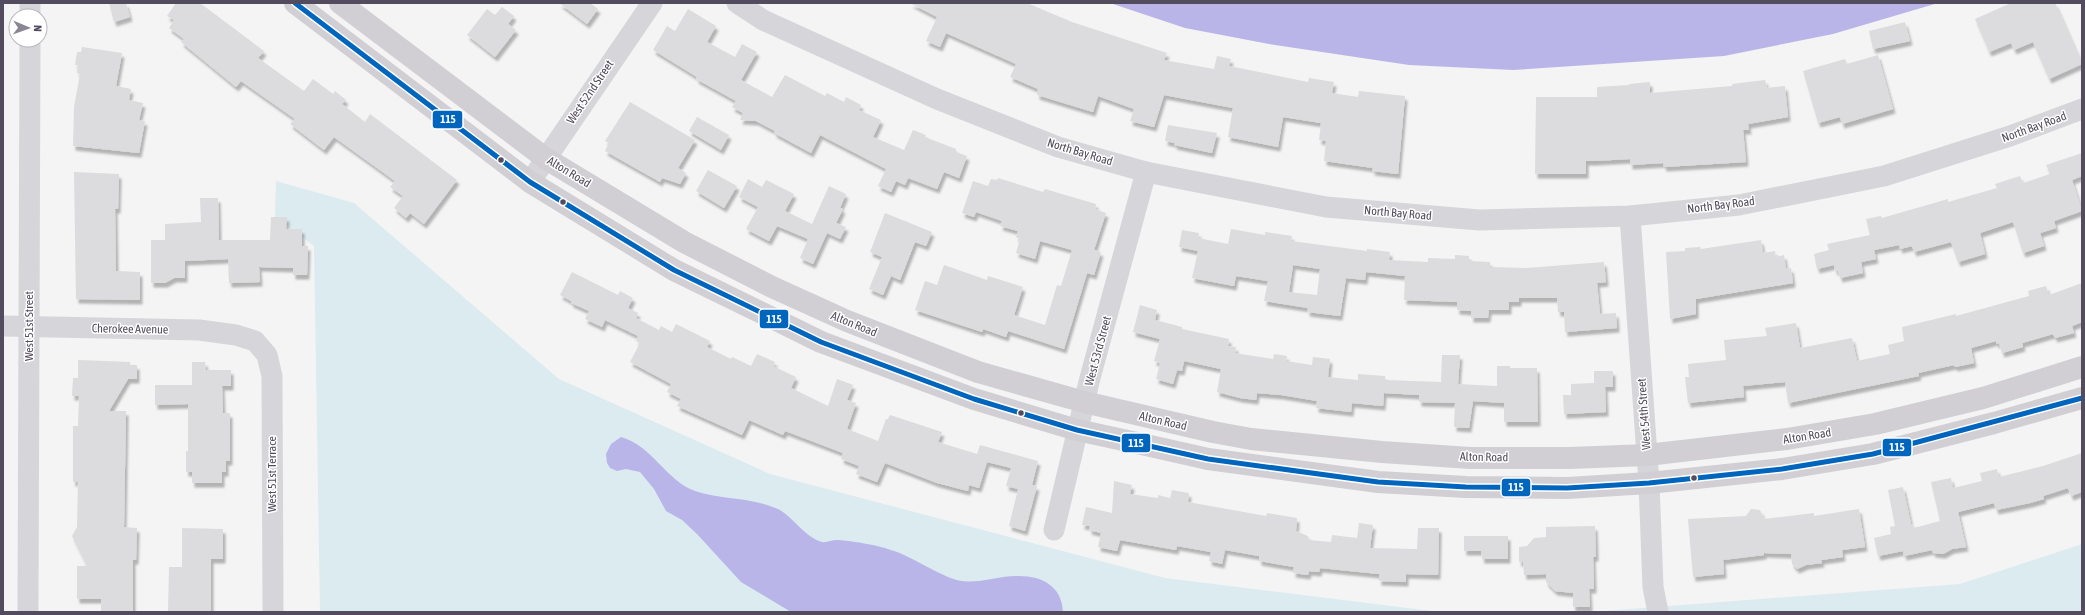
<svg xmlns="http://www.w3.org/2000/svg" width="2085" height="615" font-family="'Asap Condensed',sans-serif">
  <defs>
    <filter id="shadow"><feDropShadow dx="2.5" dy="4.5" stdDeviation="1" flood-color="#0004"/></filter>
  </defs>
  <rect width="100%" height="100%" fill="#f4f4f4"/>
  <g fill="#dcebf0">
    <path d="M276,181L354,203L559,379L770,474L1165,578L1440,612H320L314,246L275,217Z"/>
    <path d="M2082,544V612H1590L1960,584Z"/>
  </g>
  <g fill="#b9b5e9">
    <path d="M1110,3H1938L1833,34L1724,56L1513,70L1409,65L1269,44L1185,28Z"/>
    <path d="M621,437C653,446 666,481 695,491C722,500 752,497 778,509C792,516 806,538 822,542C826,543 832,540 837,540C842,540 849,541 855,542C870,544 888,548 902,554C917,561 932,570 948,577C971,588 996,575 1019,576C1043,576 1062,587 1063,612H791L741,582L697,534L682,520L666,511L654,489L640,472L626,469L617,471L610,468L607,463L606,454L611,444Z"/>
  </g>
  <g fill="#dcdbdd" fill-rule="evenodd" filter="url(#shadow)">
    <path d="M109,3H126L130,17L114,22Z"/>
    <path d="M176,3H200L264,51L258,58L304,91L313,79L333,94L335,91L346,100L342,104L365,122L370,114L457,180L424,224L410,213L406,218L394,208L403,196L390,187L395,181L334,137L324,150L290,124L295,119L241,81L236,87L181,42L184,39L169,28L174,20L167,16Z"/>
    <path d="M559,3H590L598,9L587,24Z"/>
    <path d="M910,3H1027L1072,22L1167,53L1164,60L1214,69L1217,56L1231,59L1229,66L1308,82L1309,78L1334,82L1332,93L1358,97L1359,91L1405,96L1398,174L1372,171L1373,168L1324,161L1326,141L1319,140L1321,123L1283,117L1278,147L1228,137L1233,108L1164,95L1154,127L1130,121L1134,109L1098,96L1093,112L1037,95L1038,89L1010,77L1016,64L946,33L940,47L926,41L937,17Z"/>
    <path d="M2011,3H2055L2082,64L2049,79L2033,42L2014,50L2011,43L1989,52L1975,19Z"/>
    <path d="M502,7L514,16L508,24L516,30L495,57L467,35L487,9L495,15Z"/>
    <path d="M688,9L716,26L707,42L735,57L742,44L757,52L741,80L772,97L785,75L825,96L827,93L844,102L846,97L861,105L859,110L881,120L873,137L904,150L913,130L926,135L925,137L956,149V152L967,156L959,178L944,172L937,189L908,178L905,185L896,181L891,192L878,186L886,169L820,135L811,153L774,133L775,131L756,121L740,120L743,113L732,107L736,101L696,79L697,77L653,50L667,26L675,31Z"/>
    <path d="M1905,22L1910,41L1873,49L1869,31Z"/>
    <path d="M82,47L122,53L116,86L131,89L129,100L143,103L139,120L145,121L139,153L73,146L74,107L80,74L77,73L78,65H75L77,52H81Z"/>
    <path d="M1878,55L1893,109L1842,124L1840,117L1818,123L1803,71L1845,59L1847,64Z"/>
    <path d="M1765,80L1767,88L1785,86L1788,117L1748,124L1749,130H1743L1746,162L1664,167L1663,163L1630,165V159L1594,161H1586V174H1535L1536,97H1597V87L1629,85V84L1650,82V93L1732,86V84Z"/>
    <path d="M630,102L695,140L678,168L686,173L680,184L662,178L660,182L605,151L609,143L605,141Z"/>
    <path d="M697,117L729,135L721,150L689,131Z"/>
    <path d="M1168,125L1217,133L1212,153L1174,145L1175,143L1165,141Z"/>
    <path d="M2082,153V176L2072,180L2082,211L2054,221L2056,228L2040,233L2044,246L2023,253L2013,222L1980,233L1985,254L1958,262L1951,242L1914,252L1912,246L1900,249L1899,245L1874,250L1876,259L1861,262L1863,273L1840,278L1838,270L1835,271L1834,265L1817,269L1814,254L1829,250L1827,244L1870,235L1866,219L1881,216L1882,218L1948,199V202L1997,188L1995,184L2020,176L2023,183L2050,174L2046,165Z"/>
    <path d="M708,170L737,186L724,208L696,191Z"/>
    <path d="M74,172L119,174L118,209H115L116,271L140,272V300L76,299Z"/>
    <path d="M998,178L1043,192L1045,189L1096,204L1095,209L1106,213L1094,250L1101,252L1094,275L1087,273L1064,349L1008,331L1006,337L983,329L982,332L915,310L925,281L937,285L944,265L987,280L988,276L1023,287L1014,315L1045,325L1057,285L1061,286L1072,250L1040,241L1035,259L1016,253L1020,239L1016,237L1018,231L1000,226L1002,221L976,212L974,217L962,213L973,181L988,186L991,179L997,180Z"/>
    <path d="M748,179L762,187L766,180L794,194L785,211L812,224L829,186L846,194L840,208L843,209L836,223L846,227L840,239L827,233L813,264L800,258L808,239L777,226L769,241L746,229L758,207L739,197Z"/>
    <path d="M200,198H218L219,240H270L271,217H287L286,229H302V246H308L307,275H293V268L259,267L260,282L229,283L228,259L185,261V278H174L165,283H151V240H165V224L201,222Z"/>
    <path d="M885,213L932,232L926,246L915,242L900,280L891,276L883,295L869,289L882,257L870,252Z"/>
    <path d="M1231,229L1265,235V232L1292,236L1291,241L1367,251V249L1390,252L1389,260L1428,262V258L1455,259V255L1469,256V261L1490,262V267L1527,268L1604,262L1606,282L1597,283L1600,314L1616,313L1617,328L1565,332L1564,312H1558L1557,298H1519V302H1509V310H1489L1488,318H1471V311L1457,310V302L1404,300L1405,276L1366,272L1365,280L1346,278L1340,316L1307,312L1308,308L1264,301L1268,281L1236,276L1234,286L1192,278L1198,251L1179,247L1182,230L1199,233L1198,238L1228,244ZM1293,265L1320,269L1317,295L1289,292Z"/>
    <path d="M1761,240L1763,253L1775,251L1776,257L1784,255L1786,269L1791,268L1793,283L1696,299V314L1670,319L1666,252L1685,251V248L1700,247L1701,249Z"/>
    <path d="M572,272L618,295L620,291L633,298L628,308L638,313L636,318L659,330L661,326L672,332L676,324L710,341L707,347L731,359L732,357L751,366L757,354L775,362L773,366L796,377L791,388L828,406L837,379L853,385L847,400L856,403L847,429L878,441L886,419H888L890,415L942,432L938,442L977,454L980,445L1038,461L1032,485L1037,486L1025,531L1009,526L1018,489L1006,486L1011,468L987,462L979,488L969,485L968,491L937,483L885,463L877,482L856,474L859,466L841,459L843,453L785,431L783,435L749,420L742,435L677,406L681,399L667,392L671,384L630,362L640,343L636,341L638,336L605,320L602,327L585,319L589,311L571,303V301L560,295Z"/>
    <path d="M2082,283V322L2072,326L2074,333L2055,338L2053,334L2022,343L2023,347L2002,353L1999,343L1996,344V341L1971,348L1974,363L1955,367L1954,365L1918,373L1919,376L1788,403L1785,382L1743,386L1744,397L1688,403L1685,377H1689L1688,364L1726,360L1724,340L1767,336L1765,328L1796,323L1800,348L1852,338L1857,361L1890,354L1888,345L1904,341L1902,327L1956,314V316L2029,296L2028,291L2046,286L2049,295Z"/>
    <path d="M1140,305L1157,310L1155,320L1182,327V329L1229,339L1228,346L1236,347L1235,353L1273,359L1274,354L1287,356L1286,361L1312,365L1313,357L1330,359L1328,377L1358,380V374L1385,376V380L1441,382L1442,355H1460L1458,384L1497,386V366H1510V368H1537L1538,422H1504V403L1473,401L1469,428L1454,427L1455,403L1419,402V395L1384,393L1383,406L1352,403L1351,412L1316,408L1317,401L1281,395L1257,393L1256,400L1240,398L1217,392L1221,369L1184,361L1182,371L1177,370L1173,384L1156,379L1160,363L1154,361L1160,339L1133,332Z"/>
    <path d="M78,360L130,362V365H137V379H128L109,411H126L124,527L137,528L136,560H133V612H101V599H77V566H87L72,536L77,527L78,482H73V426H78L79,396H72L73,378H78Z"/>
    <path d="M192,362H205L206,370H231V386H222L223,413H230V461H226V472H222V483H192V472H186V451H188V404L155,405V385H192Z"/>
    <path d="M1594,371H1613V387H1605L1606,412L1564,414L1563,395H1571V384L1594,383Z"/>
    <path d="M2082,453V492L2071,496L2068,488L2043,496L2044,499L2030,503L1996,510L1994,503L1958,512L1966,547L1952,549L1943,554L1933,553L1932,550L1904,556L1903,551L1878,556L1874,538L1891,534L1890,527L1895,526L1888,490L1903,487L1911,524H1913L1914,528L1940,521L1931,482L1951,478L1953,488L1982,481L1980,473L1997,469L1999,477L2043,466Z"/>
    <path d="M1114,481L1132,485L1130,494L1158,498V495L1170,498L1172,490L1189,493L1188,502L1266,516L1267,513L1297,518L1296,531L1308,536L1309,540L1331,542L1332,535L1357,538L1359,523L1373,525L1370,548L1417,549L1418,528H1439L1438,575L1406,574V582L1379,581V574L1320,568L1319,572L1309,571L1308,575L1293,573L1294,567L1259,561V556L1225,550L1222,564L1209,561L1211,552L1177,546L1176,550L1120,540L1117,551L1098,547L1101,533L1089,530L1090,526L1082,525L1086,507L1112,513Z"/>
    <path d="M1751,509L1760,510L1764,519L1814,513V516L1859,509L1865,547L1842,550L1843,557L1821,560L1822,563L1806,565L1797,569L1792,564L1791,554L1764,553V555L1723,560L1724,574L1693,577L1688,519L1746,516Z"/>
    <path d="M1595,526L1596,557H1593L1594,589H1589L1590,607H1573V593L1555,591L1546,582V574L1524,575L1523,562H1519V547L1527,546L1534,538L1546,537V527Z"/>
    <path d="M182,528L223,529V559H211V612H168L169,567H182Z"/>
    <path d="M1464,536H1508V559H1482L1481,551H1464Z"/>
  </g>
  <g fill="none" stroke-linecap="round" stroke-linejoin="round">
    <g stroke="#d6d5d9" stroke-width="21">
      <path d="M737,3L763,20L937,99L1058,147L1146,172L1326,207L1479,220L1630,216L1739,205L1884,176L2010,136L2082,109"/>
      <path d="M30,16V3"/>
      <path d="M530,182L652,3"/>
      <path d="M1630,216L1649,483L1653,587L1658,612"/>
      <path d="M3,326L199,330L236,335L255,341L267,355L272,376L273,612"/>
      <path d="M1054,530L1090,378L1146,172"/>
      <path d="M28,612L30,40"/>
    </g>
    <g stroke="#d1cfd4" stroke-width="22">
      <path d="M295,3L530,182L674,270L821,342L974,399L1077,430L1137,443L1208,459L1378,482L1466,487L1567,488L1649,483L1782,469L1873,454L1994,423L2082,398"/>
      <path d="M340,3L545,158L684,242L772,287L847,321L978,372L1084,402L1213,432L1251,439L1382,452L1470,458H1569L1647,455L1787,439L1875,424L1983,398L2082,367"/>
    </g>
    <g stroke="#fff" stroke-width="8">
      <path id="bus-1" d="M295,3L530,182L674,270L821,342L974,399L1077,430L1208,459L1378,482L1466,487L1567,488L1649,483L1782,469L1873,454L2082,398"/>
    </g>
    <use href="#bus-1" stroke="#0065bd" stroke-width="5"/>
  </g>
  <g fill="#534c5e" stroke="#fff" stroke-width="1.5">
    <circle cx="501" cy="160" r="3.5"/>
    <circle cx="563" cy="202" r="3.5"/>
    <circle cx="1021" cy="413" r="3.5"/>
    <circle cx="1694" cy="478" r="3.5"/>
  </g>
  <g text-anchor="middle" stroke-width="3" stroke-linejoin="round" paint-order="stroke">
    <g font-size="12" fill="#534c5e" stroke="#fff">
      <text transform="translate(590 92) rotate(-56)" y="4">West 52nd Street</text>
      <text transform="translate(2034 127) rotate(-20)" y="4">North Bay Road</text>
      <text transform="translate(1080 152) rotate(17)" y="4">North Bay Road</text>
      <text transform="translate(569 172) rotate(31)" y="4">Alton Road</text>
      <text transform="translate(1721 205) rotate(-7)" y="4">North Bay Road</text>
      <text transform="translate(1398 213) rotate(5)" y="4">North Bay Road</text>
      <text transform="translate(854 324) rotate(22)" y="4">Alton Road</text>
      <text transform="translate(29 326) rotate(-90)" y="4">West 51st Street</text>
      <text transform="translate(130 329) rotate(1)" y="4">Cherokee Avenue</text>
      <text transform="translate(1098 351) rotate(-75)" y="4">West 53rd Street</text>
      <text transform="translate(1644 414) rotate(-94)" y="4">West 54th Street</text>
      <text transform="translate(1163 421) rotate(13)" y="4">Alton Road</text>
      <text transform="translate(1807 436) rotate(-9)" y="4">Alton Road</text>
      <text transform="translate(1484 457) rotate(1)" y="4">Alton Road</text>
      <text transform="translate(272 474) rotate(-90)" y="4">West 51st Terrace</text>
    </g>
  </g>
  <g stroke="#fff" stroke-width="1.5">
    <rect x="432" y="110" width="31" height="19" rx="4" fill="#0065bd"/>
    <rect x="759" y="309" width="30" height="20" rx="4" fill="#0065bd"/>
    <rect x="1121" y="433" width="30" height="20" rx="4" fill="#0065bd"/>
    <rect x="1882" y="438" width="30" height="19" rx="4" fill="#0065bd"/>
    <rect x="1501" y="478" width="30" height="19" rx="4" fill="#0065bd"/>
  </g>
  <g font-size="11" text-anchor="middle" font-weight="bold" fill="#fff">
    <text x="448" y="123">115</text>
    <text x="774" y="323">115</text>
    <text x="1136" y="447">115</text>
    <text x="1897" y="451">115</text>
    <text x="1516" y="491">115</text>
  </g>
  <rect width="2085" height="615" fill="none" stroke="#534c5e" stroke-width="8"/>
  <g transform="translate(28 28) rotate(92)"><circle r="19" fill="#ffffff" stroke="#bab7bf"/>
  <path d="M0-3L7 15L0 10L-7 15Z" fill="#8b8792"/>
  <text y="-6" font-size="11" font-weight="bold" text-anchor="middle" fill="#534c5e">N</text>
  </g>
</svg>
